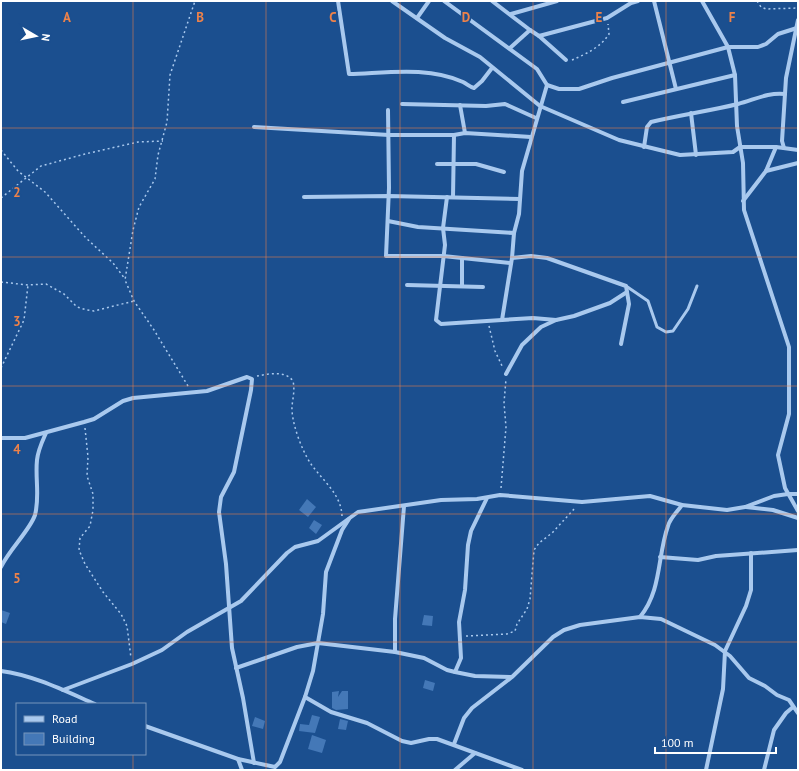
<svg xmlns="http://www.w3.org/2000/svg" width="799" height="771" font-family="'PT Sans',sans-serif">
  <rect width="100%" height="100%" fill="#1b4f8f"/>
  <g fill="#4478b7">
    <path d="M307,499L316,507L308,517L299,510Z"/>
    <path d="M314,520L322,525L316,534L309,528Z"/>
    <path d="M1,610L10,613L6,624L1,622Z"/>
    <path d="M424,615L433,616L432,626L422,625Z"/>
    <path d="M425,680L435,683L433,691L423,688Z"/>
    <path d="M339,691L338,697L342,691H348V709L336,710L332,708V692Z"/>
    <path d="M312,715L320,717L315,733L299,731L300,724L309,725Z"/>
    <path d="M255,717L265,721L263,729L252,726Z"/>
    <path d="M340,719L348,721L346,730L338,729Z"/>
    <path d="M312,735L326,740L322,753L308,749Z"/>
  </g>
  <g fill="none" stroke-linecap="round" stroke-linejoin="round">
    <g stroke="#a9c9ee" stroke-width="1.5" stroke-dasharray="2 3" stroke-linecap="butt">
      <path d="M757,1L761,7L766,9L798,8"/>
      <path d="M572,60C586,54 601,47 609,34L608,24"/>
      <path d="M1,150L18,171L45,192L86,238L113,263L125,279"/>
      <path d="M1,198L41,166L85,154L138,142L163,141"/>
      <path d="M1,282L28,285L46,284L64,294L77,307L87,310L94,311L134,301"/>
      <path d="M489,326L495,351L503,368"/>
      <path d="M1,368L24,320L28,285"/>
      <path d="M257,376C269,374 285,370 293,381C295,390 293,397 292,406C291,422 302,451 311,464C323,481 342,495 342,517"/>
      <path d="M188,386L154,330L134,301L125,280L133,230L139,207L155,179L158,155L167,122L170,75L195,1"/>
      <path d="M85,428L88,457L87,476L93,494V510L90,526L80,538L79,550L85,564L103,592L121,614L127,626L131,658"/>
      <path d="M501,488L506,427L504,403L506,379"/>
      <path d="M466,636L507,634L515,631L517,624L527,609L530,599L534,550L539,543L552,533L576,507"/>
    </g>
    <path stroke="#a9c9ee" stroke-width="3" d="M626,286L648,301L657,327L666,332L673,331L688,309L697,286"/>
    <g stroke="#a9c9ee" stroke-width="4">
      <path d="M338,1L349,74C386,73 428,66 463,82C467,84 470,87 474,88L482,81L492,68"/>
      <path d="M392,1L445,38L480,57L540,106L619,140L680,155L733,152L740,147H776L798,150"/>
      <path d="M444,1L537,69L547,85"/>
      <path d="M492,1L530,30"/>
      <path d="M654,1L676,89"/>
      <path d="M702,1L728,47L735,75L737,126L743,163L744,210L789,347V414L778,455L785,488L798,511"/>
      <path d="M511,14L557,1"/>
      <path d="M417,18L429,1"/>
      <path d="M539,36L566,60"/>
      <path d="M510,48L530,30L539,36L607,18L631,3L638,1"/>
      <path d="M623,102L735,75"/>
      <path d="M402,104L486,106L505,104L536,118"/>
      <path d="M460,105L465,133"/>
      <path d="M388,110L389,188L386,256H443L511,263"/>
      <path d="M691,113L696,155"/>
      <path d="M254,127L389,135H454L465,133L531,137"/>
      <path d="M644,147L647,127L651,122C680,115 709,111 738,104C754,100 768,92 785,94"/>
      <path d="M784,148L782,141L786,78L798,20"/>
      <path d="M437,164H476L504,172"/>
      <path d="M766,171L798,163"/>
      <path d="M304,197L389,196L520,199"/>
      <path d="M447,197L443,228L445,245L436,320L441,324L502,320"/>
      <path d="M453,197L454,135"/>
      <path d="M743,201L766,171L776,147"/>
      <path d="M388,221L418,227L514,233"/>
      <path d="M462,258V286"/>
      <path d="M407,285L483,287"/>
      <path d="M556,320L533,318L502,320L512,258L514,233L519,214L522,171L547,85L559,89H579L612,78L728,47H758L766,44L778,34L797,28"/>
      <path d="M621,344L629,304L627,292"/>
      <path d="M506,374L522,345L541,327L556,320L574,316L610,303L627,292L626,286L547,258L531,256L512,258"/>
      <path d="M1,438H25L84,422L94,419L123,401L133,398L207,391L247,377L252,379L251,390L234,472L221,497L219,512L226,564L232,648L243,698L254,763"/>
      <path d="M746,507L773,510L798,518"/>
      <path d="M660,557L698,560L716,556L798,550"/>
      <path d="M1,567C9,550 30,530 35,515C40,496 35,479 37,460C38,450 42,442 46,433"/>
      <path d="M640,617C662,590 657,557 668,526C670,518 678,511 682,505"/>
      <path d="M395,652V619L404,506"/>
      <path d="M236,668L297,647L318,643L395,652L424,658L447,670L455,672L475,676L511,677"/>
      <path d="M1,671C33,675 65,691 95,704"/>
      <path d="M455,672L461,658L459,622L465,590L468,545L471,531L487,498"/>
      <path d="M63,690L132,664L162,650L187,632L241,601L287,553L295,547L318,541L358,512L441,500L477,499L500,495L582,502L650,496L682,505L727,510L745,507L774,496L788,494H798"/>
      <path d="M305,697L313,671L323,614L326,572L342,530L349,519"/>
      <path d="M145,726L238,759L275,767L280,762L305,697L331,712L367,723L402,741L411,743L429,739H437L522,770"/>
      <path d="M454,744L464,718L472,708L512,677L553,637L564,630L580,625L640,617L661,619L715,645L730,656L749,678L765,686L777,695L789,700L798,713"/>
      <path d="M238,759L242,770"/>
      <path d="M455,770L475,753"/>
      <path d="M706,770L723,689L725,651L746,606L751,590V553"/>
      <path d="M764,770L774,730L786,713L793,707"/>
    </g>
  </g>
  <path fill="none" stroke="#ee8249" stroke-width="1" stroke-opacity="0.55" d="M133,1V704M266,1V770M400,1V770M533,1V770M666,1V770M1,128H798M1,257H798M1,386H798M1,514H798M1,642H798M133,754V770"/>
  <g font-size="13" text-anchor="middle" font-weight="bold" fill="#ee8249" stroke="#1b4f8f" stroke-width="3.5" stroke-linejoin="round" paint-order="stroke">
    <text x="67" y="22">A</text>
    <text x="200" y="22">B</text>
    <text x="333" y="22">C</text>
    <text x="466" y="22">D</text>
    <text x="599" y="22">E</text>
    <text x="732" y="22">F</text>
    <text x="17" y="197">2</text>
    <text x="17" y="326">3</text>
    <text x="17" y="454">4</text>
    <text x="17" y="583">5</text>
  </g>
  <rect width="799" height="771" fill="none" stroke="#ffffff" stroke-width="4"/>
  <rect x="16" y="703" width="130" height="52" fill="#1b4f8f" stroke="#7695bc"/>
  <rect x="24" y="716" width="20" height="6" fill="#a9c9ee" stroke="#7695bc"/>
  <text x="52" y="723" font-size="12" fill="#ffffff">Road</text>
  <rect x="24" y="733" width="20" height="12" fill="#4478b7" stroke="#7695bc"/>
  <text x="52" y="743" font-size="12" fill="#ffffff">Building</text>
  <g transform="translate(36 36) rotate(99)" stroke="#1b4f8f" stroke-width="3" paint-order="stroke">
  <path d="M0-3L7 15L0 10L-7 15Z" fill="#ffffff"/>
  <text y="-6" font-size="11" font-weight="bold" text-anchor="middle" fill="#ffffff">N</text>
  </g>
  <path d="M655 747v6h121v-6" fill="none" stroke="#ffffff" stroke-width="2"/>
  <text x="661" y="747" font-size="12" fill="#ffffff" stroke="#1b4f8f" stroke-width="3" paint-order="stroke">100 m</text>
</svg>
